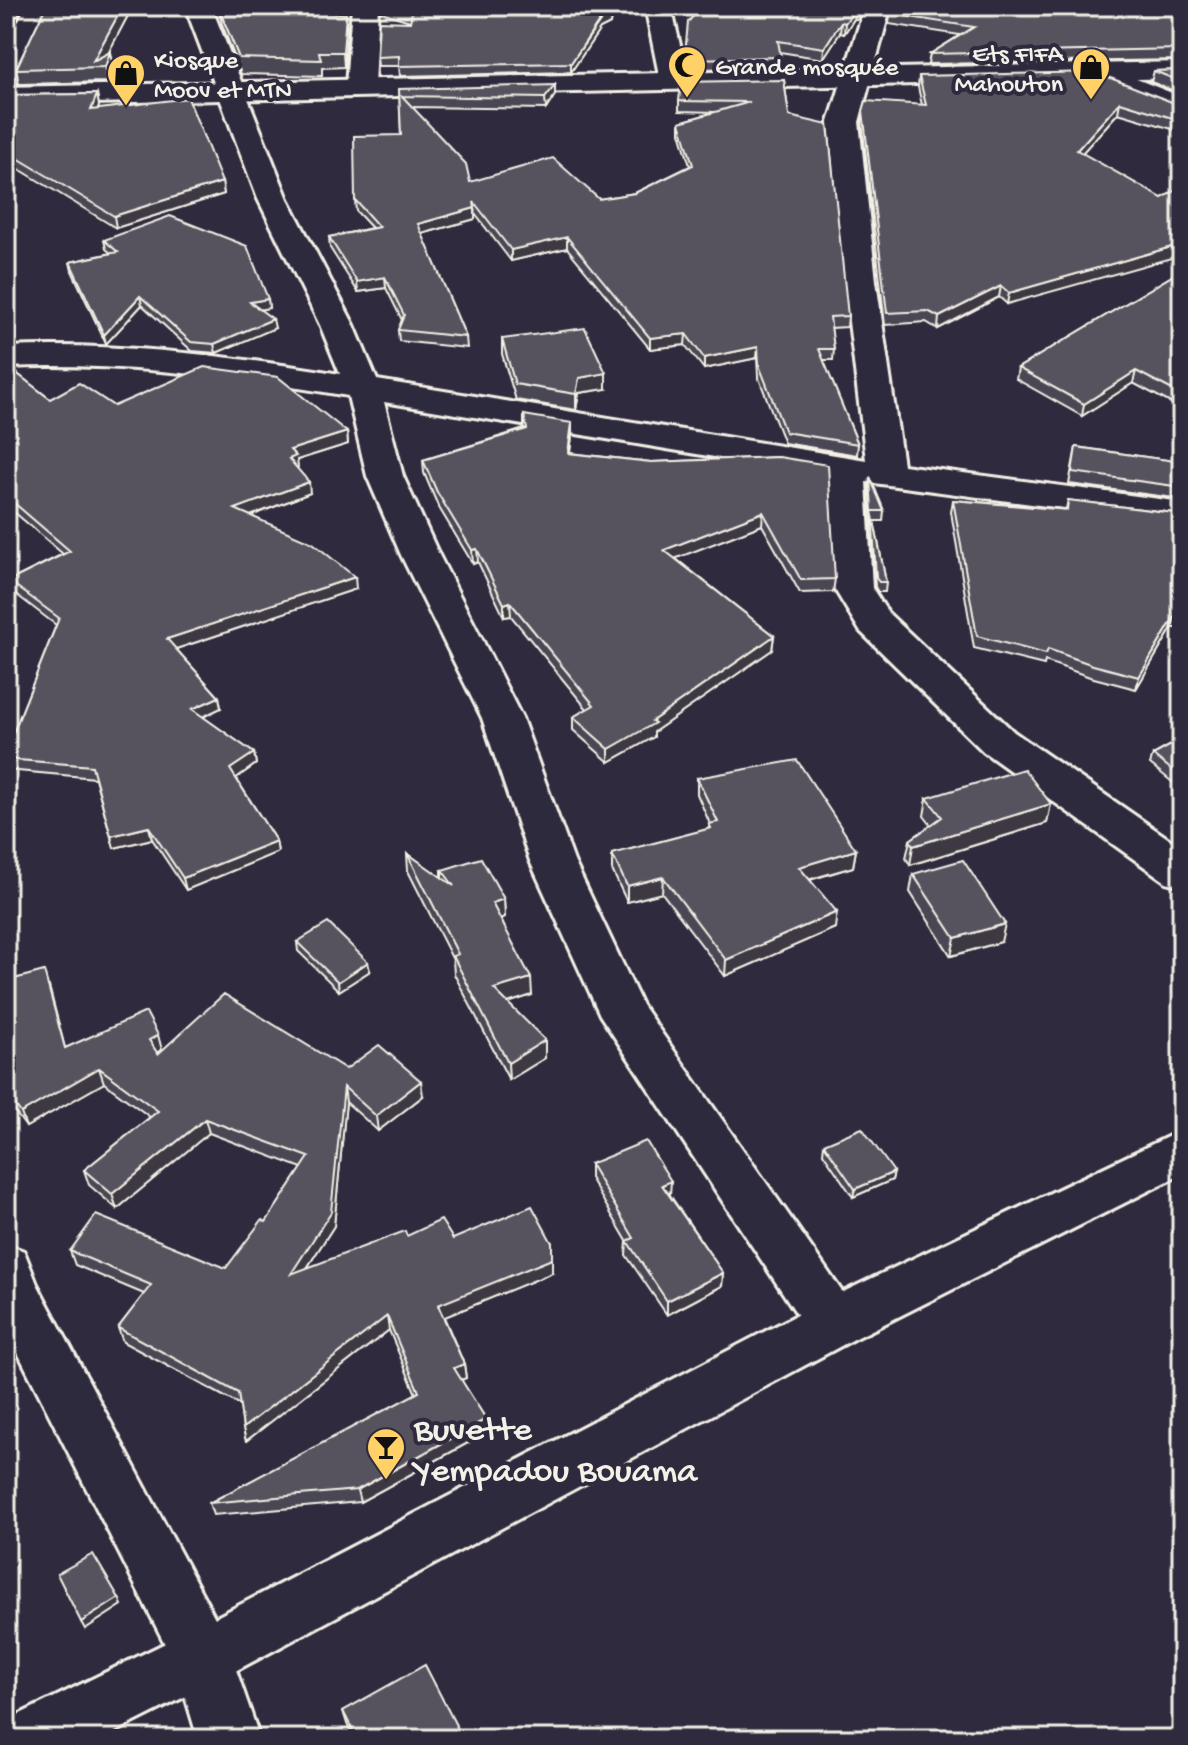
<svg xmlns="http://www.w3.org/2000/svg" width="1188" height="1745" font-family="'Gochi Hand',sans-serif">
  <rect width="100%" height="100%" fill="#2f2a3d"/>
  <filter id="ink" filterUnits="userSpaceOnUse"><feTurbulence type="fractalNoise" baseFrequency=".0125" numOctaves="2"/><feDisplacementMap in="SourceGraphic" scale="16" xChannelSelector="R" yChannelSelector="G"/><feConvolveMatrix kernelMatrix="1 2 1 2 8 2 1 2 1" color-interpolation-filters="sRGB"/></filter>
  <g filter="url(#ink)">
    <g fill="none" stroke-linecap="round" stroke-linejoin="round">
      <g stroke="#f4f1e8" stroke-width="6">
        <g id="street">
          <path d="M26,6H52L20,77L16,83L6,85V47Z"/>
          <path d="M185,6H211L288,199L354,325L377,380L866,460L844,281L829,122L865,6H891L859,122L876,281L903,465L1182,502V524L866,482L872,588L888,613L1014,732L1182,848V886L1166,882L984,752L860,631L834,588L829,476L384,402L403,476L439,555L522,718L574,861L642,1005L852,1306L859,1323L852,1340L833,1347L814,1340L600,1015L530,861L482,718L401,555L367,476L348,396C236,377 119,362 6,367V347C117,342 231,356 340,374L320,325L258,199Z"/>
          <path d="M352,6H378L374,86L370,92L360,94L350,92L346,86Z"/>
          <path d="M645,6H671L688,80L684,86L674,88L664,86L660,80Z"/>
          <path d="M1101,65L1182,97V116L1091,79L1087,73L1091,67Z"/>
          <path d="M6,1244L24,1251L37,1284L224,1635L260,1739H198L176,1666L6,1329Z"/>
        </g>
      </g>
      <g stroke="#f4f1e8" stroke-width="6">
        <g id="secondary">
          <path d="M1182,62V78L6,105V87Z"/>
          <path d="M1182,1130V1174L852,1340L224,1677L101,1739H6L14,1717L182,1635L814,1306Z"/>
        </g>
      </g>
      <use href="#street" fill="#2f2a3d" fill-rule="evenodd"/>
      <use href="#secondary" fill="#2f2a3d" fill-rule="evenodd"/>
    </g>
    <g fill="#4a4752" stroke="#f4f1e8" stroke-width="2">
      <path d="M46,6H133L108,53L113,67L108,82L19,84L16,69Z"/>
      <path d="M379,6H612L610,24L600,29L571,72L400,76L399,66H378L377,57L410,21L381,12Z"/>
      <path d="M864,6L858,19H854L844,34L840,33L823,59L780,52V68L689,69L685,54L686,44Z"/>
      <path d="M1182,6V60L928,64L930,54L960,35L889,24L890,14Z"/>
      <path d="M219,9L346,14L347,29L344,67L322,68V76L241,74L222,24Z"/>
      <path d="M1182,70V94L1151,82L1154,71Z"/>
      <path d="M919,76L1182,106V132L1118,113L1082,153L1007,304L999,297L938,329L926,322L885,325L862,122L863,111L922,105L918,87Z"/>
      <path d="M784,80L789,116L848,316L847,327L831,328L834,349L833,360H823L858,444L857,455L784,443L758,376L757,358L704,369L685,345L650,349L567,248L511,261L475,214V219L422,234L466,337L467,348L399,341L398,330L402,320L386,288L358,292L330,248L329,237L372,228L356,211L355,200L401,135L399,89L555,95L546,109L412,107L470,182L599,199L635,193L690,166L680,132V122L715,112L679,111V101Z"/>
      <path d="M97,94L99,106L98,109L222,182L224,194L116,228L6,161V95Z"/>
      <path d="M104,240L268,299L269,308L260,309L275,328L216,353L192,351L142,305L106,344L72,271L70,262L111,253L106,249Z"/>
      <path d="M1182,270V409L1133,383L1082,416L1016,379L1018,368Z"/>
      <path d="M502,339L606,389L579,393L576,410L516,400L502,354Z"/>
      <path d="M6,365L50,399L347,432L348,444L297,460V468L310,493L251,516L356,589L176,649L219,697L221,708L203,717L254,753L256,764L236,778L276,841L278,852L186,890L152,839L114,848L95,778L7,770L6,751L56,625L13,592L9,581L63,554L6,505Z"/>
      <path d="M524,415L572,436L570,453L651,462L779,457L835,579L833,592L800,593L762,525L675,558L774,636L772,650L654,732V737L609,762L573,730V717L587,709L511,616L504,617L478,562L473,564L438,506L424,473L423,460L524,429Z"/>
      <path d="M1076,447L1182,462V499L1069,484Z"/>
      <path d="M870,477L884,511L883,521H874L886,582L885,592H878L875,587L869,487Z"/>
      <path d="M953,500L1066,509L1068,500L1182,514V628H1172L1136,689L1090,677L1045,661L1044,665L974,648L951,512Z"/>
      <path d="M1182,739V790L1150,764L1153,755Z"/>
      <path d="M697,778L856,850L853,867L810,880L835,928L725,976L662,893L627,902L612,870V854L709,829V824H710L697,794Z"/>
      <path d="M927,798L1051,804L1047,823L910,865L906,858L910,840L931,825L924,816Z"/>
      <path d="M407,853L442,878V870L504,899L505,917L501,919L532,995L508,1003L545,1058L509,1080L454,974L453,960L408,871Z"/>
      <path d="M913,874L1001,942L951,956L910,892Z"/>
      <path d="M297,942L370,971L339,991L298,951Z"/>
      <path d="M6,966L14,979L49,986L65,1048L162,1050L157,1052L158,1054L346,1069L423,1096L378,1131L346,1102L334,1226L307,1268L407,1236L453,1239L552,1273L444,1317L464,1364L466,1378L461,1379L488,1432L360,1502L213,1515L209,1503L416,1394L389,1330L246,1441L243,1428L240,1405L123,1342L118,1328L144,1294L75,1265L70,1251L226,1268L266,1222L302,1168L209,1133L117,1209L89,1185L84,1170L150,1117L104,1083L26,1127L6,1100Z"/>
      <path d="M824,1144L894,1172L892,1180L853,1197L823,1153Z"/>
      <path d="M590,1164L670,1195L723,1273L722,1286L667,1315L626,1255L627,1241L590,1178Z"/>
      <path d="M343,1711L463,1739H354L347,1724Z"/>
    </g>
    <g fill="#3c3942" stroke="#f4f1e8" stroke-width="2">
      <path d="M15,6L18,16L6,41V24Z"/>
      <path d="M123,6H133L101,67L93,61Z"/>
      <path d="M611,6H612L610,24L600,29L571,72V63Z"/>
      <path d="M860,6H864L858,19L859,9Z"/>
      <path d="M856,8L854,19L844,34L845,23Z"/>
      <path d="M346,14L347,29L344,67L343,52Z"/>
      <path d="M841,22L840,33L823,59L824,48Z"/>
      <path d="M110,52L113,67L108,82L105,67Z"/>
      <path d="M555,85V95L546,109L545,98Z"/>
      <path d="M97,94L99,106L94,122L91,110Z"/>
      <path d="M1120,102L1118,113L1075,161L1077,150Z"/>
      <path d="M222,182L224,194L116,228L114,216Z"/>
      <path d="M475,208V219L418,235V224Z"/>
      <path d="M567,237V248L511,261V250Z"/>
      <path d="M1182,244V255L1007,304L1009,293Z"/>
      <path d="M385,277L386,288L358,292L357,282Z"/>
      <path d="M1001,286L999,297L938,329L939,317Z"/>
      <path d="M140,296L142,305L106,344L104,335Z"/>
      <path d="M268,299L269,308L252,311L250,302Z"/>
      <path d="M273,319L275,328L216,353L214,344Z"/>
      <path d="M686,334L685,345L650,349V338Z"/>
      <path d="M758,347L757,358L704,369V358Z"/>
      <path d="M1136,371L1133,383L1082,416L1084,404Z"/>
      <path d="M606,373V389L579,393L576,410V394L579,378Z"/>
      <path d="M572,423V436L568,466V453Z"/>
      <path d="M347,432L348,444L297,460L298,467L291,470L289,459L290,450Z"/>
      <path d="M309,482L310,493L237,521L235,509Z"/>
      <path d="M763,512L762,525L664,563V550Z"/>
      <path d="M477,549L478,562L473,564L472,550Z"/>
      <path d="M355,577L356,589L170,651L167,639Z"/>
      <path d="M510,602L511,616L504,617V604Z"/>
      <path d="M1175,616L1172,628L1136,689L1139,677Z"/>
      <path d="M774,636L772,650L654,732V737L609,762V749L652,721Z"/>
      <path d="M219,697L221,708L194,721L192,709Z"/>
      <path d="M254,753L256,764L232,781L230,769Z"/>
      <path d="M1051,804L1047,823L910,865L913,846Z"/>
      <path d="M149,827L152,839L114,848L111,836Z"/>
      <path d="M276,841L278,852L186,890L183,878Z"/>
      <path d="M856,850L853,867L797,883L799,867Z"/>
      <path d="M663,877L662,893L627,902V886Z"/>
      <path d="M504,899L505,917L493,921L492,903Z"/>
      <path d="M837,912L835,928L725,976L726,960Z"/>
      <path d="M1005,924L1001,942L951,956L955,938Z"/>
      <path d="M368,962L370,971L339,991L338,982Z"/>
      <path d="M531,978L532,995L495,1007L494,989Z"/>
      <path d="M158,1035L162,1050L153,1055L149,1040Z"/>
      <path d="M545,1040V1058L509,1080L508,1063Z"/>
      <path d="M99,1068L104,1083L26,1127L21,1113Z"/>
      <path d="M421,1081L423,1096L378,1131L376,1116Z"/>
      <path d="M344,1087L346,1102L334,1226L294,1288L291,1274Z"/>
      <path d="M205,1119L209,1133L117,1209L112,1194Z"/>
      <path d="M894,1172L892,1180L853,1197L855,1189Z"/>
      <path d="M671,1181L670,1195L662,1185Z"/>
      <path d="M552,1243V1273L440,1319L438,1305Z"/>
      <path d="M723,1273L722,1286L667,1315V1301Z"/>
      <path d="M387,1316L389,1330L246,1441L243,1428Z"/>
      <path d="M464,1364L466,1378L456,1382L454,1368Z"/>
      <path d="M486,1419L488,1432L360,1502L357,1490Z"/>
      <path d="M119,1598L122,1605L85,1629L81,1622Z"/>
    </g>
    <g fill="#56525f" stroke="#f4f1e8" stroke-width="2">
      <path d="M6,6H15L6,24Z"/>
      <path d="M46,6H123L93,61L110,52L105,67L16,69Z"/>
      <path d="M391,6H611L610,15L600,20L571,63L399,66V56L377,57L379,21L410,22L412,12Z"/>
      <path d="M702,6H860L859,9L856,8L845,23L841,22L824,48L778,41L781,57L689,59L686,44L688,22Z"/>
      <path d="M892,6H1182V49L930,54L974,27L890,14Z"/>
      <path d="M219,9L346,14L343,52H319L321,60L239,58Z"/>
      <path d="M1182,70V82L1154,71Z"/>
      <path d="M1095,72L1182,106V121L1120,102L1077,150L1162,198L1182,187V244L1009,293L1001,286L939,317L928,311L887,313L863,111L866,101L926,105L919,76Z"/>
      <path d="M784,80L789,116L828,125L848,316L830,317L834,349H819L858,444L785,432L759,365L758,347L704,358L686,334L650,338L567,237L511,250L474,202L475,208L418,224L466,337L398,330L404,315L385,277L357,282L329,237L379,227L355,200L354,136L401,135L399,89L555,85L545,98L402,96L466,164L470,182L553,158L599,199L635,193L693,165L680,122L750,102L679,101L681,82Z"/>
      <path d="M97,94L91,110L188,98L222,182L114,216L6,151V95Z"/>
      <path d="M170,216L247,246L268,299L250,302L273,319L214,344L191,342L140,296L104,335L70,262L118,252L104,240Z"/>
      <path d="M1182,270V395L1136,371L1084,404L1018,368Z"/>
      <path d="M585,328L606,373L579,378L576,394L515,384L502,339Z"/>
      <path d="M6,365L50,399L79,383L114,406L204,367L278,377L347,432L290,450L296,456L289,459L309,482L235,509L313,543L355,577L167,639L219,697L192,709L254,753L230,769L276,841L183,878L149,827L111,836L92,766L6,759V751L59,618L9,581L70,551L6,496Z"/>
      <path d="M524,415L572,423L568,453L651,462L779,457L828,465L835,579L801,580L763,512L664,550L774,636L652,721L655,723L609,749L573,717L594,705L510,602L504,604L477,549L472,550L437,492L423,460L527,429Z"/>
      <path d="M1076,447L1182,462V487L1072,472Z"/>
      <path d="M870,477L884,511H872L886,582H879L876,578Z"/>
      <path d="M953,500L1067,510L1068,500L1182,514V616H1175L1139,677L1093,665L1048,649L1046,654L977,636Z"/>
      <path d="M1182,739V778L1153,755Z"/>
      <path d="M797,760L856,850L799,867L837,912L726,960L663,877L627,886L612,854L711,828L709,824L718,822L697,778Z"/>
      <path d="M1024,769L1051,804L913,846L910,840L942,817L927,798Z"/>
      <path d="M407,853L454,886L442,870L481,858L504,899L492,903L531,978L494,989L545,1040L508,1063L453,956L458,954Z"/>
      <path d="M963,860L1005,924L955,938L913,874Z"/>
      <path d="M328,923L368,962L338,982L297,942Z"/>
      <path d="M6,966L14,979L44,971L65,1048L146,1012L158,1035L149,1040L158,1054L224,994L346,1069L379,1045L421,1081L376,1116L344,1087L331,1212L291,1274L405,1231L407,1236L441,1220L453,1239L532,1206L552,1243V1259L438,1305L464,1364L454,1368L486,1419L357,1490L209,1503L419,1392L387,1316L243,1428L238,1393L118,1328L151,1285L70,1251L96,1215L226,1268L262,1220L266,1222L309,1157L205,1119L112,1194L84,1170L158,1111L99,1068L21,1113L6,1092Z"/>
      <path d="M862,1128L894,1172L855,1189L824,1144Z"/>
      <path d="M646,1141L671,1181L662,1185L723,1273L667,1301L627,1241L634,1238L590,1164Z"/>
      <path d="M93,1554L119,1598L81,1622L57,1574Z"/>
      <path d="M425,1665L463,1739H357L343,1711Z"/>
    </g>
  </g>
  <defs>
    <g id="mosque-pin" transform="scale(2)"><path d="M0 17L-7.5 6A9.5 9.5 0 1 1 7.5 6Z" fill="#ffd166" stroke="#2f2a3d"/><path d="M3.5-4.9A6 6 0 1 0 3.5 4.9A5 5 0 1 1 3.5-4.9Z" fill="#111"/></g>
    <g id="shop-pin" transform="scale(2)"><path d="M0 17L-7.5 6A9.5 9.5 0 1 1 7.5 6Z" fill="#ffd166" stroke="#2f2a3d"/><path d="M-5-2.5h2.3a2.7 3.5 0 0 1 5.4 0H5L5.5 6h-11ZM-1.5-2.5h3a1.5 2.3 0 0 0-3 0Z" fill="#111"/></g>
    <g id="bar-pin" transform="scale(2)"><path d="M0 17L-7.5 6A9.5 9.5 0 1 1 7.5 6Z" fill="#ffd166" stroke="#2f2a3d"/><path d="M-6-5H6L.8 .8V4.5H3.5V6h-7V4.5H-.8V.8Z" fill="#111"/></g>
  </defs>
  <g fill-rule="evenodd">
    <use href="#mosque-pin" x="687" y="65"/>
    <use href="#shop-pin" x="1091" y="67"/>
    <use href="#shop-pin" x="126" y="73"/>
    <use href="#bar-pin" x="386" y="1447"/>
  </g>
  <g text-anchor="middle" stroke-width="8" stroke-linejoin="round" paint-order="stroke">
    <g font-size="26" fill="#f4f1e8" stroke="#2f2a3d" text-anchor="start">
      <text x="1063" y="61" text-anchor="end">Ets FIFA<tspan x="1063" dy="30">Mahouton</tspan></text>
      <text x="154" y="67">Kiosque<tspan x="154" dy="30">Moov et MTN</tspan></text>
      <text x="715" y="74">Grande mosquée</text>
    </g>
    <g font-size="36" fill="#f4f1e8" stroke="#2f2a3d" text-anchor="start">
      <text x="414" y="1439">Buvette<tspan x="414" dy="41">Yempadou Bouama</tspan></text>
    </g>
  </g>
  <rect width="1188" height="1745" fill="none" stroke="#2f2a3d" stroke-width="32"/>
  <rect x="16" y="16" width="1156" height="1713" fill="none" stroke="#f4f1e8" stroke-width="3" filter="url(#ink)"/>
</svg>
